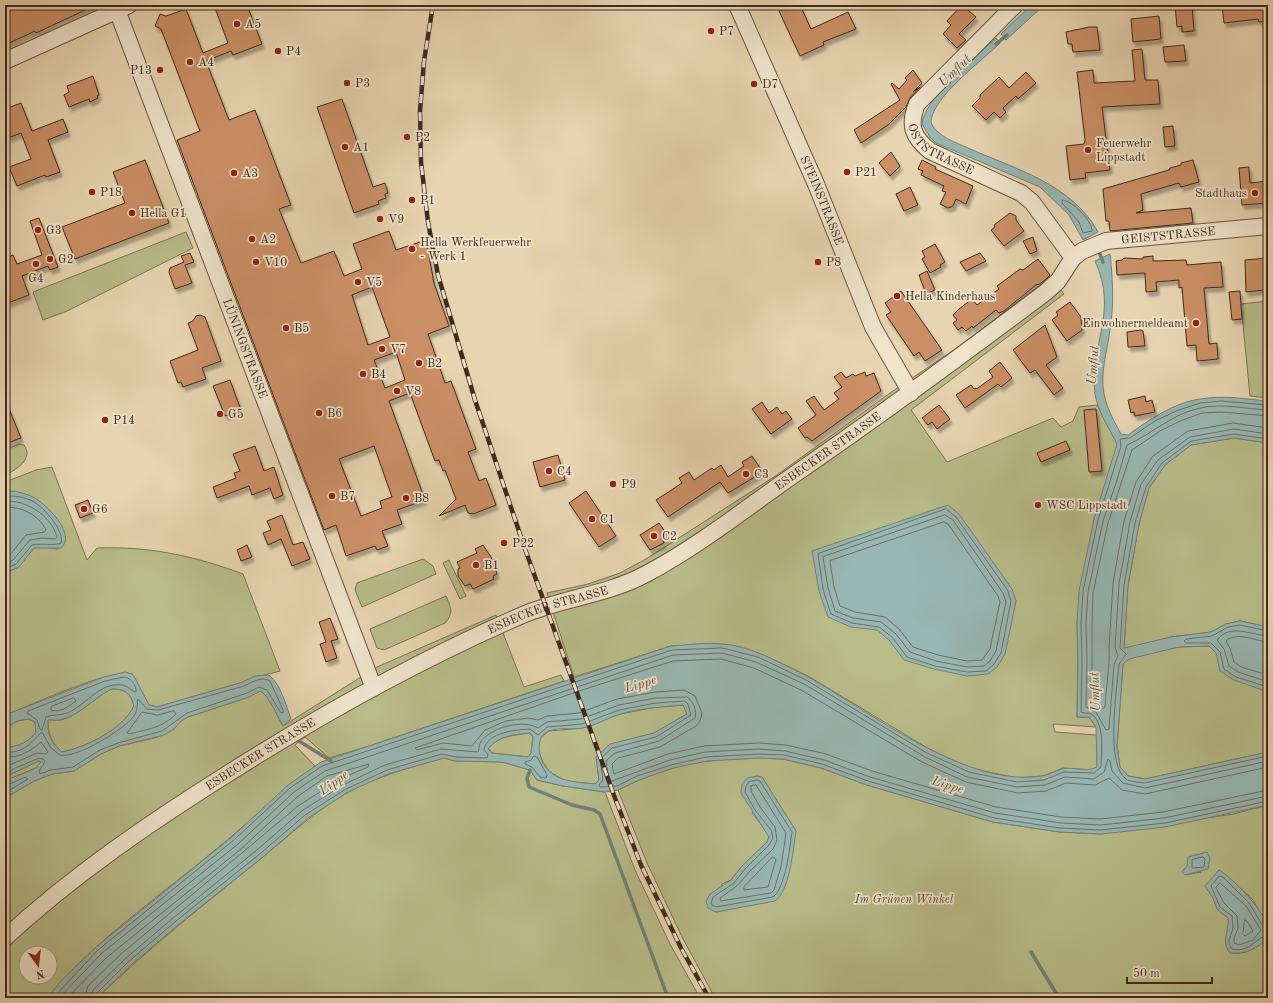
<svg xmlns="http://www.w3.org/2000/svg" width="1273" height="1003" font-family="'Old Standard TT',serif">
  <defs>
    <filter id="shadow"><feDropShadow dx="2.5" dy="4.5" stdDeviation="1" flood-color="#0004"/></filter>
  </defs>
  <rect width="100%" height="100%" fill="#e7d4b1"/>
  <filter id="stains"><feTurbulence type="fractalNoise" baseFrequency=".005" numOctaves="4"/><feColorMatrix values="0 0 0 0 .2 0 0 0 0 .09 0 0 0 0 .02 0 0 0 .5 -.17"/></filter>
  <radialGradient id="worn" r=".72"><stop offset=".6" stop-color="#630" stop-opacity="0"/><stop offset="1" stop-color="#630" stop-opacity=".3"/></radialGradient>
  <g fill="#b8bc89" stroke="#7c7353" fill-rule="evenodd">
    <path d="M186,232L193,248L67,311L43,320L33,292Z"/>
    <path d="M1051,277L1064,294L911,410L947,462L1053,418L1061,427L1073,421L1079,407L1097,405L1117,444L1109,477L1077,623L1078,660L1077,717H1089L1096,727L1053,724L1055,732L1097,735V767L1092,770L1063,768L1043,776L1017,778L970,768L929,749L808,676L759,653L671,646L574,677L547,593L588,584L620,573L646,559L777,475L890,393L955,349Z"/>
    <path d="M1268,301V398L1250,396L1241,304Z"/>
    <path d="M1234,438L1268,443V627L1240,621L1226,624L1211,632L1171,637L1124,649L1128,585L1139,524L1149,488L1165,465L1191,445Z"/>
    <path d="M19,444L24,445C34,459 16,470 5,475V450Z"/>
    <path d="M52,467L87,560L97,548C149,546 195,556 243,574L280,671C267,675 255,676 243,682L157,707L149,705L132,674C110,668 30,706 5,715V573C20,569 24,558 34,548L41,547L58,549L56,517C41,502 27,490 5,492V482L36,470Z"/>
    <path d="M423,559L433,566L436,574L362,607L355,590L357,583Z"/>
    <path d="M449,560L466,596L460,599L443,563Z"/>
    <path d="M446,596C451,607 454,613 445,623L384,650L377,648L370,629Z"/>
    <path d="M496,615L524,687L561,675L564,681L366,747L329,758L305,737L295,745L315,766C279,792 249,823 215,850C159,897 94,941 47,998H5V798L34,781L52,774L74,771L101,754L119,746L155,738L174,729L181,721L188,717L249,697L260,691C269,694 277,717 283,726L377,667ZM26,953H50V977H26Z"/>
    <path d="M1209,646L1268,692V752L1145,779L1128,776L1120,767L1117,746L1123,664L1129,658L1179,647Z"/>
    <path d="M111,689C125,689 130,692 134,706C123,729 87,747 62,752C51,742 48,734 48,720C52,719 56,721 60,720C79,716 94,698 111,689Z"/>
    <path d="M684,705L687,714L654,733L610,745L596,757L599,780L595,784L566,781L550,772L543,762L538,750L540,738L549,731L583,728L620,714L657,707Z"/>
    <path d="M29,719L35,722L36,732C28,743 20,745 7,748L5,747V728L17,721Z"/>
    <path d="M530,733L533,737L531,753L528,757L492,753L488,748C499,736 514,735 530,733Z"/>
    <path d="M444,758L455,761L502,762L530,770L537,780L563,786L605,792L635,870L670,944L700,998H97C150,947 206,903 263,857C291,834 316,810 347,793C377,776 411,767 444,758Z"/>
    <path d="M758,758L783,759L821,768L867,785L993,822L1060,832L1101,834L1233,814L1268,805V926L1253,900L1225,874L1205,886L1213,898L1217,909L1228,918C1230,933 1220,939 1230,953C1246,955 1257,948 1268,938V998H715L683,939L647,863L618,790C646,776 678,764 709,761C725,759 742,759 758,758ZM762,777L796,831L741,906L716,912L722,884L731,880L742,866L767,842L769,837L767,832L752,813ZM1187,866L1201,872L1185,875L1182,872Z"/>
    <path d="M39,761L42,762L36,768L7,780L9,775Z"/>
  </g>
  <g fill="#98b7b3" stroke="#757f77" fill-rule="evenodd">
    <path d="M1031,5H1044L1006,40L1001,34Z"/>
    <path d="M996,38L1000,43C983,60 930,99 931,123C938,137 955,142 968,148C1015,169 1072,184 1098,232L1083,240L1069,215L1040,187L936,143L930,137L922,124C925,97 975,57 996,38Z"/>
    <path d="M1110,254C1113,280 1114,305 1110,330C1107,352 1100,373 1104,394C1107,409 1114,421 1121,434L1128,435C1149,420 1173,403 1200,399C1222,395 1246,399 1268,401V443L1234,438L1191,445L1165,465L1149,488L1139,524L1128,585L1124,648L1171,637L1211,632L1226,624L1240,621L1268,627V692L1234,680L1220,671L1216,653L1209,646L1179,647L1129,659L1123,664L1117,746L1120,767L1128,776L1145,779L1268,752V805L1165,827L1101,834L1060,832L993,822L867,785L821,768L783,759L758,758L707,761L673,768L639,780L618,790L605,792L563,786L537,780L530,770L502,762L455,761L444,758L388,774L348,792L308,818L264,856L179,924L131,965L97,998H47L61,981L96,947L232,837L288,785L321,762L671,646C688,645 706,642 722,644C744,645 766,656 785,665C859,700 958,789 1042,776C1049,775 1055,771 1062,769C1073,766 1086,773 1097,767L1096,727L1089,717H1077L1078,660L1077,623L1079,591L1094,519L1117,444C1109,428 1098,412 1095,394C1089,344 1119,313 1095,261ZM683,705L687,714L654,733L610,744L596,757L599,780L595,784C575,782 554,782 543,763C538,753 536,736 549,731C558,727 572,730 582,728C595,726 607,718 620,714C640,708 662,707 683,705ZM530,733L533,737L531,753L528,757L492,753L488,749C498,736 514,734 530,733Z"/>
    <path d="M15,491C20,493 28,494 33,497C46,504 77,534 61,548H34L19,567L5,573V492Z"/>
    <path d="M948,505L959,514L1012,589L1016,601L1005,654L997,667L988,674L967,676L934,669L904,660L889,640L877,630L851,627L828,617L819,591L812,551Z"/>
    <path d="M125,672L132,674L135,678L149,705L157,707L243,682L255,676L269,675C281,685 286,705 291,719L283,726C278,717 268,694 260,691L249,697L188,717L181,721L174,729L164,735L119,746L101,754L74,771L52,774L34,781L5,798V747L7,748C20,745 28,743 36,732L35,722L29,719L17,721L5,728V715L104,677ZM111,689C125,689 130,692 134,706C123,729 87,747 62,752C51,743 47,734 48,720C52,719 56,721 60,720C79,716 94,698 111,689ZM39,761L41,762L36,768L7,780L9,775Z"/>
    <path d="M757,776L762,777L796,831C793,850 790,890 775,901L716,912L708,908L706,901L710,894L731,880L742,866L767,842L769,837L741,793L742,784L747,778Z"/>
    <path d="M1207,852L1210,858L1208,869L1185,875L1182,872L1187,866L1188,857Z"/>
    <path d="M1219,870C1234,879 1262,909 1268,926C1269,929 1268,934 1268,938C1257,948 1246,955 1230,953C1220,939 1230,933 1228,918L1217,909L1213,898L1205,886Z"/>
  </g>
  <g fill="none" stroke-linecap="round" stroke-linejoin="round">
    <g stroke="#6c7068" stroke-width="1">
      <path d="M1063,200C1073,202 1092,220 1092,231L1083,233L1079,222L1062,203Z"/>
      <path d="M1268,410C1246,409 1222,403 1200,408C1172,414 1152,434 1127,445L1117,480L1103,521L1088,592L1086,623L1087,660L1086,707L1096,712L1106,730L1109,729L1114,664L1118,656L1115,647L1119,584L1130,522L1141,484L1158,460L1190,437L1234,429L1268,434"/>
      <path d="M1268,416L1221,412L1202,413L1180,421L1160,431L1132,450L1108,523L1093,593L1092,623V701L1102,709L1105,707C1106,688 1110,666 1109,647L1113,583L1124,521L1136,482L1153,456L1188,431L1233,423L1268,428"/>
      <path d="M1268,439L1234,434L1191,441L1162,463L1146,487L1135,523L1124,585L1120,648L1126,654L1119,664C1117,688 1105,765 1126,779C1130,782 1139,782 1144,783L1268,756"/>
      <path d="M5,496C14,496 21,496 30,500C41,504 65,530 61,543C56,546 40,543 32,545L16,564L5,569"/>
      <path d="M5,501C26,500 51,515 57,537L55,539L42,538L30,540L13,560L5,563"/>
      <path d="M5,507C22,507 38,514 46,530L44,532L26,535L10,555L5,557"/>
      <path d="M946,509L956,517L1008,591L1011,601L1001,653L994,664L986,671L967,672L935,666L907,657L892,637L879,627L852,623L831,614L823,589L818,554Z"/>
      <path d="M945,515L953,520L1003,593L1006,602L996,651L990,661L984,666L967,667L936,661L910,652L896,634L881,622L853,618L835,611L828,588L823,557Z"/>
      <path d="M944,522L948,524L998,596L1000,602L990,649L982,660L967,661L938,655L913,647L899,629L885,617L855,612L840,606L834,587L830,561Z"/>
      <path d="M1268,631L1240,625L1228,627L1212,636L1186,639L1184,641L1186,643H1211L1220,652L1224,669L1236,677L1268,687"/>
      <path d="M1268,636C1251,635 1230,623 1217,640L1224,649L1229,666L1238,672L1268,682"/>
      <path d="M1268,642C1255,641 1237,631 1226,641L1230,648L1234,662L1241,667L1268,675"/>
      <path d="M125,677C131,678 137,686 136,692C131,691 128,686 122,685C99,682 87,705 67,713C60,716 53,714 46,717L42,730L40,729L37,720L27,713L28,711L105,681Z"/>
      <path d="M74,698L76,701C68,707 60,713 51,710V707Z"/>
      <path d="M174,711L176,714C160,729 150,728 130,734L127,733L142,712L157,715Z"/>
      <path d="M5,752C24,754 31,742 42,732L51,748L60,755C76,759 125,729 134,716C139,708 136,704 138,699L147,709L158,710L244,686C252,682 262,676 270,681L284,712L281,713L267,690L259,687L247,693L187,713L162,731L118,743L100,750L73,767L51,770L40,774L39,771L45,762L43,759L39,758L13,769L5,775"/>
      <path d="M534,756L537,757L547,775L546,778L540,777L532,767L525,764V762L531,760Z"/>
      <path d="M5,757C19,758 31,751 41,742L48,752L46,754L37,753L5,767"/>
      <path d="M1268,767L1145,794L1122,790L1109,778L1095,785L1066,783L1046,791L1018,793L966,782L922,762L801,690L754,668L721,659L673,661L579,691L415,748L417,750L443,743L472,746L485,730L506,721L528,718L538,720L547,716L579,713L617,699L655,692L684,690L695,696L702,713L700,721L696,726L660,747L618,758L612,764L614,774L668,754L704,746L758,743L786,745L826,754L872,771L996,807L1061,817L1100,819L1163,812L1268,790"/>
      <path d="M757,780L760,781L792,832C790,847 785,889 773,897L716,907L711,904L713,897L734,883L745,869L769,845L773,838L771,830L755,810L745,792L746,786L749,782Z"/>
      <path d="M5,783L10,784L25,777L28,779L5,793"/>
      <path d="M756,785L786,833L781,867L774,890L771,893L721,901L720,898L738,885L749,872L773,849L777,840L775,827L760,807L751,791V786Z"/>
      <path d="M773,857L776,859L768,887L744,890V887Z"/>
      <path d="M1203,857L1205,859L1204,867L1192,868V860Z"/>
      <path d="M1220,883L1246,906L1261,930L1253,940L1239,945L1234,943V938L1238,928L1237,916L1224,903L1216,888Z"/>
      <path d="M1245,920L1247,921L1253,931L1245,936L1243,934Z"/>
      <path d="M1268,927L1263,926L1249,903L1223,877L1219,876L1211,886L1220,907L1232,916C1232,920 1233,924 1233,927C1232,936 1225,940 1232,949C1250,953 1256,937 1268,935"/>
      <path d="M53,998L98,950L234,840L290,788L322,766L672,650L722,648L758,657L806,680L927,753L969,772L1017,782L1044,780L1064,772L1094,773L1101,767C1101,751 1105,727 1093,715C1089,712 1085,714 1081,712L1082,660L1081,623L1083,591L1098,520L1121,446L1120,439L1130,438L1155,421L1176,411L1200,403L1221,401L1268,405"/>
      <path d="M59,998L102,953L238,844L294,792L325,771L673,655L722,653L756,662L804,684L925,757L967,777L1017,787L1045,785L1065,777L1094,779L1104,772L1108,759L1110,761L1112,771L1123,783L1145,788L1268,761"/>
      <path d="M67,998L106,958L241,849L297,797L327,776L369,764L368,767L340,779L298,806L121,954L88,986L84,998"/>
      <path d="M90,998L93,990L125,959L173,918L258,849L303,810L343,785L385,765L441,749L478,752C479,750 479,746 480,743C490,727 523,719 538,728L547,722L581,719L619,705L655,698L687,697C694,702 697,711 695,718L659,741L615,753L606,761L609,782L670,760L705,752L758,749L785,751L824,760L870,777L995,813L1061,823L1101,825L1164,818L1268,796"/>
      <path d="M95,998L96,994L128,962L176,921L261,853L305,815L346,789L387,770L442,754L456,757L487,758L488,755L484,749C488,732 516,730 530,729L538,735L547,727L582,724L619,710L656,703L685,701L688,704L691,715L656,737L612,748L600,759L603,780L599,785L600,787L617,786L637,776L671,765L706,757L758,754L784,755L822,764L868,781L994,818L1060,828L1101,830L1165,823L1268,801"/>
    </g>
    <g stroke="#757f77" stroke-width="3.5">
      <path d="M996,44L1007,35"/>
      <path d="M1098,249L1103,262"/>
      <path d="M296,737L299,741L331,761"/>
      <path d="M530,770L527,778L529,787L572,805L594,810L600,814L668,998"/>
      <path d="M1031,952L1059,998"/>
    </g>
  </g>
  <g fill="#cb8f66" stroke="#402a1d" fill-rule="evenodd" filter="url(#shadow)">
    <path d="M5,5H96L36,33L35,31L5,45Z"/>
    <path d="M214,5H247L262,44L233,55L231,51L206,61L229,120L255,110L291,205L279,209L301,263L334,251L344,276L362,269L353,244L389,231L396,250L426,240L434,283L449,326L428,334L445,383L451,381L476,449L468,452L479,481L486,478L496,505L473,514L468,513L465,505L439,516L456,499L445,470L443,471L439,460L435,461L410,393L389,401L425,500L397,510L402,524L382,531L388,546L377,550L375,546L346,556L336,525L324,530L177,140L200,131L161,29L155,26L160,14L166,16L186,9L203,53L228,43ZM372,287L390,337L368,345L352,295ZM396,352L405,380L385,388L374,360ZM374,446L392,497L380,501L382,508L361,516L339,459Z"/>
    <path d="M791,5H800L811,29L848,12L856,29L823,42L824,45L800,56L779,11Z"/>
    <path d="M962,5L976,17L959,34L966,40L957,48L943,34L951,25L947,21Z"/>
    <path d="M1175,5H1192L1194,31L1182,32V26L1177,27Z"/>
    <path d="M1222,5H1268V21L1259,22L1258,19L1224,23Z"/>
    <path d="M1159,16L1161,39L1133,42L1131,19Z"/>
    <path d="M1089,27H1097L1100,50L1073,52L1072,44H1068L1066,32Z"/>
    <path d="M1184,45L1186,61L1165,62L1163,47Z"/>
    <path d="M1142,49L1145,80H1158L1160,104L1102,107L1110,170L1085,173L1086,178L1070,180L1066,146L1084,144L1085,140L1077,72L1093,70L1094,83L1135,81L1132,50Z"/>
    <path d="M913,70L922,83L913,92L920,87L910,98L906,107L888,125L861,143L854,130L900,100L891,84L892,83L899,89L907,80L905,78Z"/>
    <path d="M1026,72L1036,83L1018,99L1016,96L1003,108L1006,112L1000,118L994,112L986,120L972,106L980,98V95L999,77L1009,88Z"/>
    <path d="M93,76L99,95L97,96L98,98L90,102L89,99L69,107L64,95L69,92L67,86Z"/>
    <path d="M342,99L373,187L385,183L388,193L385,194L386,198L378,201L379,204L354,213L317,107Z"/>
    <path d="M21,103L32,131L63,119L68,132L48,140L60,172L46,177L45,175L17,186L9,167L31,159L21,133L8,138L5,131V109Z"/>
    <path d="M1173,126L1175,146L1165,147L1163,127Z"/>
    <path d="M891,152L900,166L890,176L879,163Z"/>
    <path d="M145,160L169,223L75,259L62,227L125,203L113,172Z"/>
    <path d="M922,160L936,167L935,169L973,186L966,204L956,199L953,206L948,208L940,204L946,192L942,191L944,186L921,175L923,171L918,169Z"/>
    <path d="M1193,160L1199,182L1181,187L1179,183L1141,194L1143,210L1136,213L1191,208L1193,223L1110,231L1109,221H1106L1103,189L1169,170L1170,168L1181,165V163Z"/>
    <path d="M1249,167L1250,183L1268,181V203L1242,205L1239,168Z"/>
    <path d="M910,187L918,205L904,211L896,194Z"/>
    <path d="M1010,213L1016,216V220L1024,231L1004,246L991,230L995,227L994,225Z"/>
    <path d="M39,218L58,267L50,270L48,266L22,276L29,295L5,304V258L13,255L17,264L42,255L30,221Z"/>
    <path d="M1033,237L1037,251L1030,254L1023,241Z"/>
    <path d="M935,244L945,262L940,265L941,267L930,273L922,259L925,257L922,251Z"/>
    <path d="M190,253L194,262L185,265L192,283L175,289L169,272L170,268L184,262L181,256Z"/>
    <path d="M980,253L986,261L966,271L960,262Z"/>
    <path d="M1153,256V261L1186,260L1187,265L1221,262L1223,287L1204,288L1209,344L1217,343L1218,359L1197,361L1196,345L1187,346L1182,287L1179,288V280L1156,282L1157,291L1146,292L1145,273L1117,275L1116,261L1122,260L1124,258L1143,259V257Z"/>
    <path d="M1267,258L1268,286L1264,287V290L1246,292L1245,260Z"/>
    <path d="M1038,259L1050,275L1045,280L1038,285L1037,284L1004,311L999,313L996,310L973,328L972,326L966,331L962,327L958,330L953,323L957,320L953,315L959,309L972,299L977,305L999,289L997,286L1020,269L1023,270Z"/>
    <path d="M927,271L935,290L926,294L919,275Z"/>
    <path d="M901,291L942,350L925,361L919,352L914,356L886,315L891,312L885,303Z"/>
    <path d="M1240,291L1242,319L1232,320L1229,292Z"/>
    <path d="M1070,302L1081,317L1082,330L1067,341L1052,320L1058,315L1056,312Z"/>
    <path d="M200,315L205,317L221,361L202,368L206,379L183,387L181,382L178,383L170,361L198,350L188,323L193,321L196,316Z"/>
    <path d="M1045,325L1057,357L1046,365L1063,388L1054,395L1035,370L1030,373L1013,350Z"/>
    <path d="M1141,330L1143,331L1145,346L1128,347L1127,332Z"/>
    <path d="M1000,362L1012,378L1001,387L998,384L965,408L956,395L971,385L974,389L978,388L993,377L989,371Z"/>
    <path d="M841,372L846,378L853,374L855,376L865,372L866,376L874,373L881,391L812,441L807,437L805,438L798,428L816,415L806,401L814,396L824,410L839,399L834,393L842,387L834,377Z"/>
    <path d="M230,380L241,410L225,416L213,386Z"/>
    <path d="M1145,396L1146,402L1152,400L1155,412L1135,416L1134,412L1131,413L1128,400Z"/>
    <path d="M5,399L21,438L5,444Z"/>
    <path d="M762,402L769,413L777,407L782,414L786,411L792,419L771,434L752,409Z"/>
    <path d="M939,405L950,419L937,429L932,422L928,425L922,418Z"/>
    <path d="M1096,409L1102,471L1089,472L1084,410Z"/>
    <path d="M1066,441L1070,450L1041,462L1037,453Z"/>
    <path d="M255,446L264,471L274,467L283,495L274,499L270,488L252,495L249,486L217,498L213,487L236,478L234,473L240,471L233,454Z"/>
    <path d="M558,455L565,480L540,487L533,462Z"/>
    <path d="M752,456L763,472L728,493L720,482L668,517L656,500L682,483L679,478L689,472L694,480L712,468L714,470L721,465L728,477L744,466L742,462Z"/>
    <path d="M586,491L616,536L599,547L569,503Z"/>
    <path d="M88,500L93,513L80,518L75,505Z"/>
    <path d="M282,515L293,545L303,542L310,559L292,566L281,539L268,545L263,533L271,530L267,521Z"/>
    <path d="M659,523L669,537L663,541L664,543L650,550L640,535Z"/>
    <path d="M247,545L252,557L241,561L237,550Z"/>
    <path d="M483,545L491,557L497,574L493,576L494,579L473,589L470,584L465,586L458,576V569L460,568L457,562L477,553L475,549Z"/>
    <path d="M330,618L338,639L331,641L337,658L326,662L320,644L326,642L319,622Z"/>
  </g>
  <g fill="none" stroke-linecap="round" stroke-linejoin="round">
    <g stroke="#6a5442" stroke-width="18">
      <g id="minor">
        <path id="s1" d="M737,5L816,184L873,327L911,393"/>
        <path id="s2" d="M1015,5L917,104C908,126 913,137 930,151L1021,193L1032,202L1073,258"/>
        <path id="s3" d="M117,10L373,686"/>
        <path d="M5,61L129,5"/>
        <path id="s4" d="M5,938C73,875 151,822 229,773C322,714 417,661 518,617C560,598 605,596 646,574C695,548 740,513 785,481C874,420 960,357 1046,292L1058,281L1073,258L1082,251L1106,241L1268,226"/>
      </g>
    </g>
    <use href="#minor" stroke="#efe3cc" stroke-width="16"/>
    <g stroke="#402a1d" stroke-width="4.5">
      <path id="rail" d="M433,5L424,61L420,111L421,162L428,222L438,275L475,400L525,549L615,798L641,865L681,948L709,998"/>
    </g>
    <use href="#rail" stroke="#efe3cc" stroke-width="3" stroke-dasharray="9" stroke-linecap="butt"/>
  </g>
  <g fill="#8f2418" stroke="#efe3cc" stroke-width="1.5">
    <circle cx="237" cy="24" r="4"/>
    <circle cx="711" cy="31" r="4"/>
    <circle cx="278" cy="51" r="4"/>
    <circle cx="190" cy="62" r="4"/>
    <circle cx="160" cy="70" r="4"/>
    <circle cx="347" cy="83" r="4"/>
    <circle cx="754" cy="84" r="4"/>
    <circle cx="407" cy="137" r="4"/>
    <circle cx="345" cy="147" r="4"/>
    <circle cx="1088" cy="150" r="4"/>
    <circle cx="847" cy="172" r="4"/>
    <circle cx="234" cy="173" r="4"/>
    <circle cx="92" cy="192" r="4"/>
    <circle cx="1255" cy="193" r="4"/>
    <circle cx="412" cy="200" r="4"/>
    <circle cx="132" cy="213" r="4"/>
    <circle cx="380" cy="219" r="4"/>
    <circle cx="38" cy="230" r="4"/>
    <circle cx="252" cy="239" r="4"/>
    <circle cx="412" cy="249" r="4"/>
    <circle cx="50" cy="259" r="4"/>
    <circle cx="256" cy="262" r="4"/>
    <circle cx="818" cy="262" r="4"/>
    <circle cx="36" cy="264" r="4"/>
    <circle cx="358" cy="282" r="4"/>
    <circle cx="897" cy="296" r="4"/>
    <circle cx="1196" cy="323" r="4"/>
    <circle cx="286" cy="328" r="4"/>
    <circle cx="382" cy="349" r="4"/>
    <circle cx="419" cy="363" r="4"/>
    <circle cx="363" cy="374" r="4"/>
    <circle cx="397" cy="391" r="4"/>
    <circle cx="319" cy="413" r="4"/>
    <circle cx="220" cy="414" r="4"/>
    <circle cx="105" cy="420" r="4"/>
    <circle cx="549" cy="471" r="4"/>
    <circle cx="746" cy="474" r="4"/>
    <circle cx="613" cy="484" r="4"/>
    <circle cx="332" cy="496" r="4"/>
    <circle cx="406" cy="498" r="4"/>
    <circle cx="1038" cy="505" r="4"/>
    <circle cx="84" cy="509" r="4"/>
    <circle cx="592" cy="519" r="4"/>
    <circle cx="654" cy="536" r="4"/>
    <circle cx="504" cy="543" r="4"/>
    <circle cx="476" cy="565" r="4"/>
  </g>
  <g text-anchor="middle" stroke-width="3.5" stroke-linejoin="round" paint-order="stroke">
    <g font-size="12" fill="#402a1d" stroke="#efe3cc" text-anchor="start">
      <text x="245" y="28">A5</text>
      <text x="719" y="35">P7</text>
      <text x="286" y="55">P4</text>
      <text x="198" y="66">A4</text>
      <text x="152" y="74" text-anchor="end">P13</text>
      <text x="355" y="87">P3</text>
      <text x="762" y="88">D7</text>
      <text x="415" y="141">P2</text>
      <text x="1096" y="147">Feuerwehr<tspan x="1096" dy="14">Lippstadt</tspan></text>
      <text x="353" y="151">A1</text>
      <text x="855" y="176">P21</text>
      <text x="242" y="177">A3</text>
      <text x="100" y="196">P18</text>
      <text x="1247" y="197" text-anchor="end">Stadthaus</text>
      <text x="420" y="204">P1</text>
      <text x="140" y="217">Hella G1</text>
      <text x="388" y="223">V9</text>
      <text x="46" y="234">G3</text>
      <text x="260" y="243">A2</text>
      <text x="420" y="246">Hella Werkfeuerwehr<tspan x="420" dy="14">- Werk 1</tspan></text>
      <text x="58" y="263">G2</text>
      <text x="264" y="266">V10</text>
      <text x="826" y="266">P8</text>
      <text x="36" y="282" text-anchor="middle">G4</text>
      <text x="366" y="286">V5</text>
      <text x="905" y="300">Hella Kinderhaus</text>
      <text x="1188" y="327" text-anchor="end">Einwohnermeldeamt</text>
      <text x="294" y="332">B5</text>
      <text x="390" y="353">V7</text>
      <text x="427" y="367">B2</text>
      <text x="371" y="378">B4</text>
      <text x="405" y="395">V8</text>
      <text x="327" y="417">B6</text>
      <text x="228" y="418">G5</text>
      <text x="113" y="424">P14</text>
      <text x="557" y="475">C4</text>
      <text x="754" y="478">C3</text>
      <text x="621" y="488">P9</text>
      <text x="340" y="500">B7</text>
      <text x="414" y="502">B8</text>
      <text x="1046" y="509">WSC Lippstadt</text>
      <text x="92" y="513">G6</text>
      <text x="600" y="523">C1</text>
      <text x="662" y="540">C2</text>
      <text x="512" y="547">P22</text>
      <text x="484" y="569">B1</text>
    </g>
    <g font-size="12" fill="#402a1d" stroke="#efe3cc">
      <text dy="4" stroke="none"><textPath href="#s2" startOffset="200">OSTSTRASSE</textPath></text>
      <text dy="4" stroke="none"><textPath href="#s1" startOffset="213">STEINSTRASSE</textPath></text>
      <text dy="4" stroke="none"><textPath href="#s4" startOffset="1376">GEISTSTRASSE</textPath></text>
      <text dy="4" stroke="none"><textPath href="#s3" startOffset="362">LÜNINGSTRASSE</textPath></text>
      <text dy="4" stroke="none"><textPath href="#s4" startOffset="962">ESBECKER STRASSE</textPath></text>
      <text dy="4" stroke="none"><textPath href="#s4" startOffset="638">ESBECKER STRASSE</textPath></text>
      <text dy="4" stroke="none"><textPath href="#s4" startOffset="315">ESBECKER STRASSE</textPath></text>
    </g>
    <g font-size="12" font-style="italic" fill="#584733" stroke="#efe3cc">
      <text x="904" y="903">Im Grünen Winkel</text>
    </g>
    <g font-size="13" font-style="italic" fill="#564d42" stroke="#efe3cc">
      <text transform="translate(954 70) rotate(-44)" y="5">Umflut</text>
      <text transform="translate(1092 365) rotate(-85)" y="5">Umflut</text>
      <text transform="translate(640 683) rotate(-17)" y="5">Lippe</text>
      <text transform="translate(1094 692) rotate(-92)" y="5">Umflut</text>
      <text transform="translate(333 782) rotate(-36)" y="5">Lippe</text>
      <text transform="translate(948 784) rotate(17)" y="5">Lippe</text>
    </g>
  </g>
  <rect width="1273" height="1003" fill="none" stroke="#e7d4b1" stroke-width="20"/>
  <rect x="6" y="6" width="1261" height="991" fill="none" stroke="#402a1d" stroke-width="2"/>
  <rect x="10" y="10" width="1253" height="983" fill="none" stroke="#402a1d"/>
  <g transform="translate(38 965) rotate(165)"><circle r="19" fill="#efe3cc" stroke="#a99986"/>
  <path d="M0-3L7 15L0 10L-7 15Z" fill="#8f2418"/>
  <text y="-6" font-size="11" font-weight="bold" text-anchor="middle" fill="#402a1d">N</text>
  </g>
  <path d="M1127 977v6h85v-6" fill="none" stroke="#402a1d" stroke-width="2"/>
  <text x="1133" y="977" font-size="12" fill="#402a1d" stroke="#efe3cc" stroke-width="3" paint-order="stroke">50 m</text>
  <rect width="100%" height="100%" filter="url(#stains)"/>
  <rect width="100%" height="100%" fill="url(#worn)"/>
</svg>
